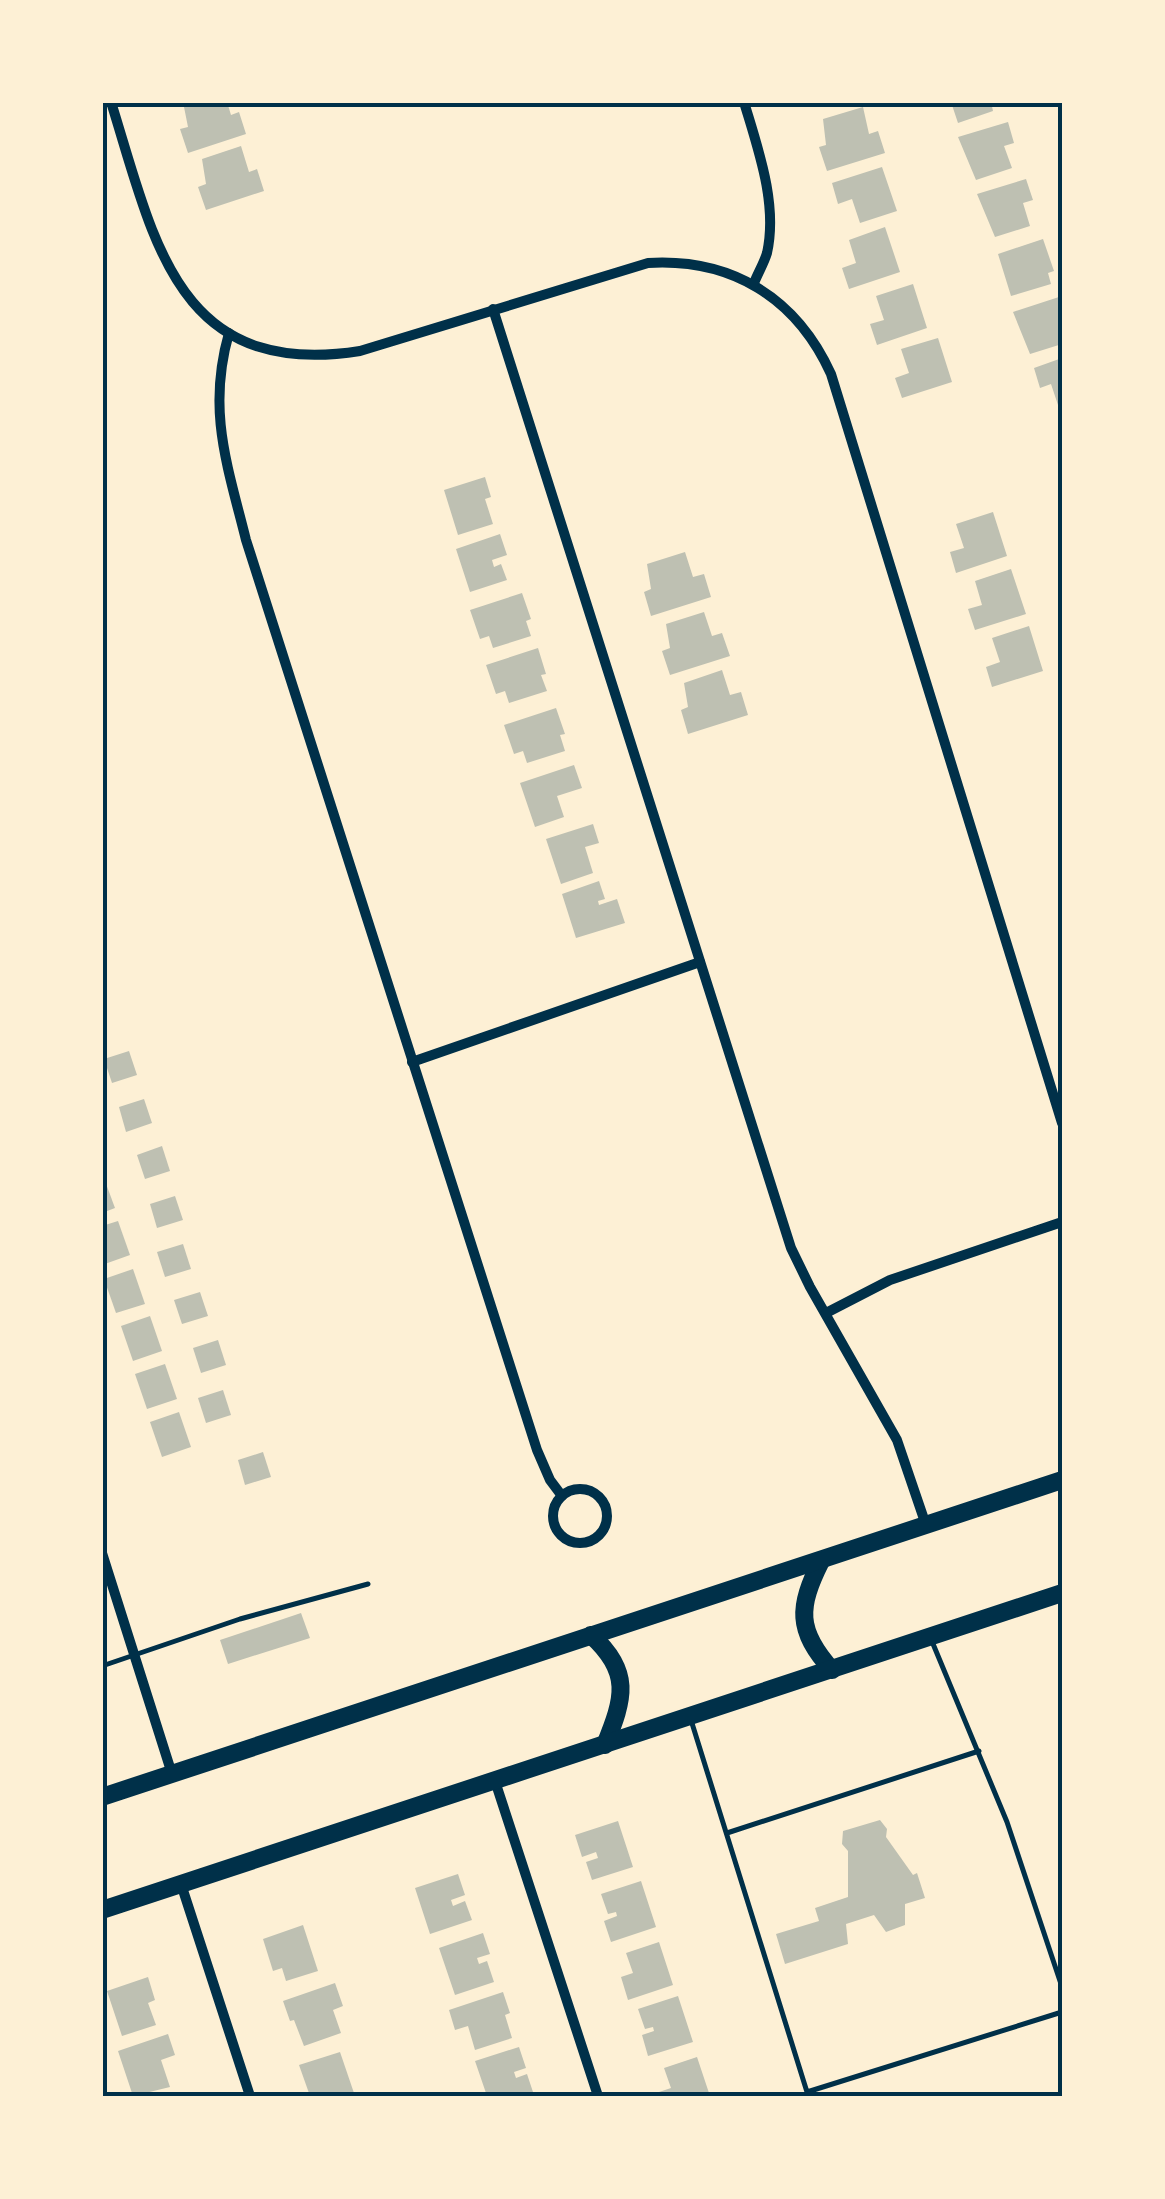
<svg xmlns="http://www.w3.org/2000/svg" width="1165" height="2199" font-family="Jost,sans-serif">
  <rect width="100%" height="100%" fill="#fdf0d5"/>
  <g fill="#bec0b2">
    <path d="M183,102H227L231,115L239,112L246,134L188,153L180,129L188,127Z"/>
    <path d="M951,102H991L993,111L958,123Z"/>
    <path d="M863,107L869,134L878,131L885,153L827,171L819,147L826,145L823,119Z"/>
    <path d="M1008,122L1014,143L1004,146L1012,168L976,180L958,137Z"/>
    <path d="M241,146L249,172L257,169L264,191L206,210L198,187L206,184L202,159Z"/>
    <path d="M882,167L897,211L860,223L852,199L838,204L832,183Z"/>
    <path d="M1026,179L1033,200L1023,203L1030,226L995,237L977,194Z"/>
    <path d="M885,227L900,272L849,289L842,268L856,263L849,240Z"/>
    <path d="M1043,239L1054,271L1048,273L1051,284L1011,296L998,254Z"/>
    <path d="M913,284L927,328L877,345L870,324L884,320L876,296Z"/>
    <path d="M1062,296V319L1059,321L1062,344L1030,354L1013,312Z"/>
    <path d="M938,338L952,382L902,398L895,378L909,373L901,349Z"/>
    <path d="M1062,358V407L1059,408L1051,384L1040,388L1034,368Z"/>
    <path d="M485,477L491,497L485,499L493,524L458,535L444,490Z"/>
    <path d="M993,512L1007,556L956,573L950,552L964,548L956,524Z"/>
    <path d="M500,534L507,555L492,560L494,567L501,564L507,580L470,592L456,549Z"/>
    <path d="M685,552L693,577L704,574L711,597L651,616L644,592L651,589L647,564Z"/>
    <path d="M1011,569L1026,614L975,630L968,609L982,605L975,581Z"/>
    <path d="M522,593L531,619L526,621L531,636L493,648L489,636L480,639L470,610Z"/>
    <path d="M704,612L712,636L722,633L730,656L670,675L662,651L670,648L666,624Z"/>
    <path d="M1029,626L1043,671L992,687L986,667L1000,662L992,638Z"/>
    <path d="M538,648L546,674L541,675L547,691L509,703L505,691L496,694L486,665Z"/>
    <path d="M722,670L730,695L741,692L748,715L688,734L681,710L688,707L684,683Z"/>
    <path d="M556,708L565,734L560,735L565,751L527,763L523,751L514,754L504,725Z"/>
    <path d="M574,765L582,788L557,796L564,817L535,827L520,783Z"/>
    <path d="M593,824L599,843L585,847L593,873L561,884L546,839Z"/>
    <path d="M599,881L605,899L598,901L599,905L617,899L625,923L576,938L562,894Z"/>
    <path d="M129,1051L137,1075L112,1083L104,1059Z"/>
    <path d="M144,1099L152,1123L126,1132L119,1107Z"/>
    <path d="M162,1146L170,1171L145,1179L137,1155Z"/>
    <path d="M102,1173L115,1208L102,1213Z"/>
    <path d="M175,1196L183,1220L157,1228L150,1204Z"/>
    <path d="M118,1221L130,1255L102,1265V1226Z"/>
    <path d="M183,1244L191,1269L165,1277L157,1252Z"/>
    <path d="M133,1269L145,1304L116,1313L104,1279Z"/>
    <path d="M200,1292L208,1316L182,1324L174,1300Z"/>
    <path d="M150,1316L162,1351L133,1361L121,1326Z"/>
    <path d="M218,1340L226,1365L201,1373L193,1348Z"/>
    <path d="M165,1364L177,1399L147,1409L135,1374Z"/>
    <path d="M223,1390L231,1415L206,1423L198,1398Z"/>
    <path d="M179,1412L191,1447L162,1457L150,1422Z"/>
    <path d="M263,1452L271,1477L245,1485L238,1460Z"/>
    <path d="M301,1613L310,1638L228,1664L220,1640Z"/>
    <path d="M880,1820L887,1829L886,1837L913,1875L917,1873L925,1898L905,1904V1925L886,1932L874,1915L846,1924L848,1944L785,1964L776,1934L819,1921L815,1908L848,1897V1851L842,1844L843,1831Z"/>
    <path d="M618,1821L633,1867L592,1880L586,1862L598,1858L596,1852L582,1857L575,1835Z"/>
    <path d="M458,1874L465,1895L451,1900L453,1906L465,1901L472,1920L430,1934L415,1888Z"/>
    <path d="M641,1881L656,1927L611,1942L604,1921L617,1916L616,1912L608,1914L601,1894Z"/>
    <path d="M303,1925L318,1971L286,1981L282,1968L273,1971L263,1939Z"/>
    <path d="M483,1933L490,1954L477,1958L479,1964L487,1961L494,1982L455,1995L439,1948Z"/>
    <path d="M659,1942L673,1985L628,2000L621,1977L633,1973L626,1953Z"/>
    <path d="M148,1977L155,2000L148,2003L156,2025L122,2036L107,1991Z"/>
    <path d="M335,1983L343,2006L333,2010L341,2033L304,2046L294,2020L290,2021L283,2001Z"/>
    <path d="M503,1992L510,2013L505,2015L512,2038L475,2050L468,2026L455,2030L449,2010Z"/>
    <path d="M678,1996L693,2042L648,2056L642,2035L654,2031L653,2027L645,2029L638,2009Z"/>
    <path d="M168,2034L175,2055L161,2060L170,2087L133,2096L118,2051Z"/>
    <path d="M519,2047L526,2068L514,2072L516,2078L527,2074L534,2095L487,2096L475,2061Z"/>
    <path d="M340,2052L355,2096H310L299,2065Z"/>
    <path d="M697,2057L710,2096H660L659,2092L671,2088L664,2068Z"/>
  </g>
  <g fill="none" stroke-linecap="round" stroke-linejoin="round">
    <g stroke="#003049" stroke-width="5">
      <path d="M931,1639L1007,1822L1062,1987"/>
      <path d="M102,1666L240,1619L368,1584"/>
      <path d="M691,1720L807,2092L1062,2012"/>
      <path d="M727,1833L979,1751"/>
    </g>
    <g stroke="#003049" stroke-width="10">
      <path d="M111,102C154,239 176,380 360,351L648,263C731,258 796,297 831,374L1062,1123"/>
      <path d="M744,102C758,149 778,204 767,253C764,263 758,273 754,283"/>
      <path d="M493,309L791,1248L810,1287L897,1440L926,1525"/>
      <path d="M229,333C207,410 227,464 246,540L537,1450L550,1480L562,1496"/>
      <path d="M412,1062L700,962"/>
      <path d="M826,1313L890,1280L1062,1222"/>
      <circle cx="580" cy="1516" r="27"/>
      <path d="M102,1553L172,1774"/>
      <path d="M495,1781L598,2096"/>
      <path d="M181,1884L250,2096"/>
    </g>
    <g stroke="#003049" stroke-width="18">
      <path d="M821,1561C798,1607 796,1630 832,1670"/>
      <path d="M591,1635C632,1672 624,1698 605,1745"/>
      <path d="M102,1797L1062,1480"/>
      <path d="M102,1910L1062,1593"/>
    </g>
  </g>
  <rect width="1165" height="2199" fill="none" stroke="#fdf0d5" stroke-width="210"/>
  <rect x="105" y="105" width="955" height="1989" fill="none" stroke="#003049" stroke-width="4"/>
</svg>
